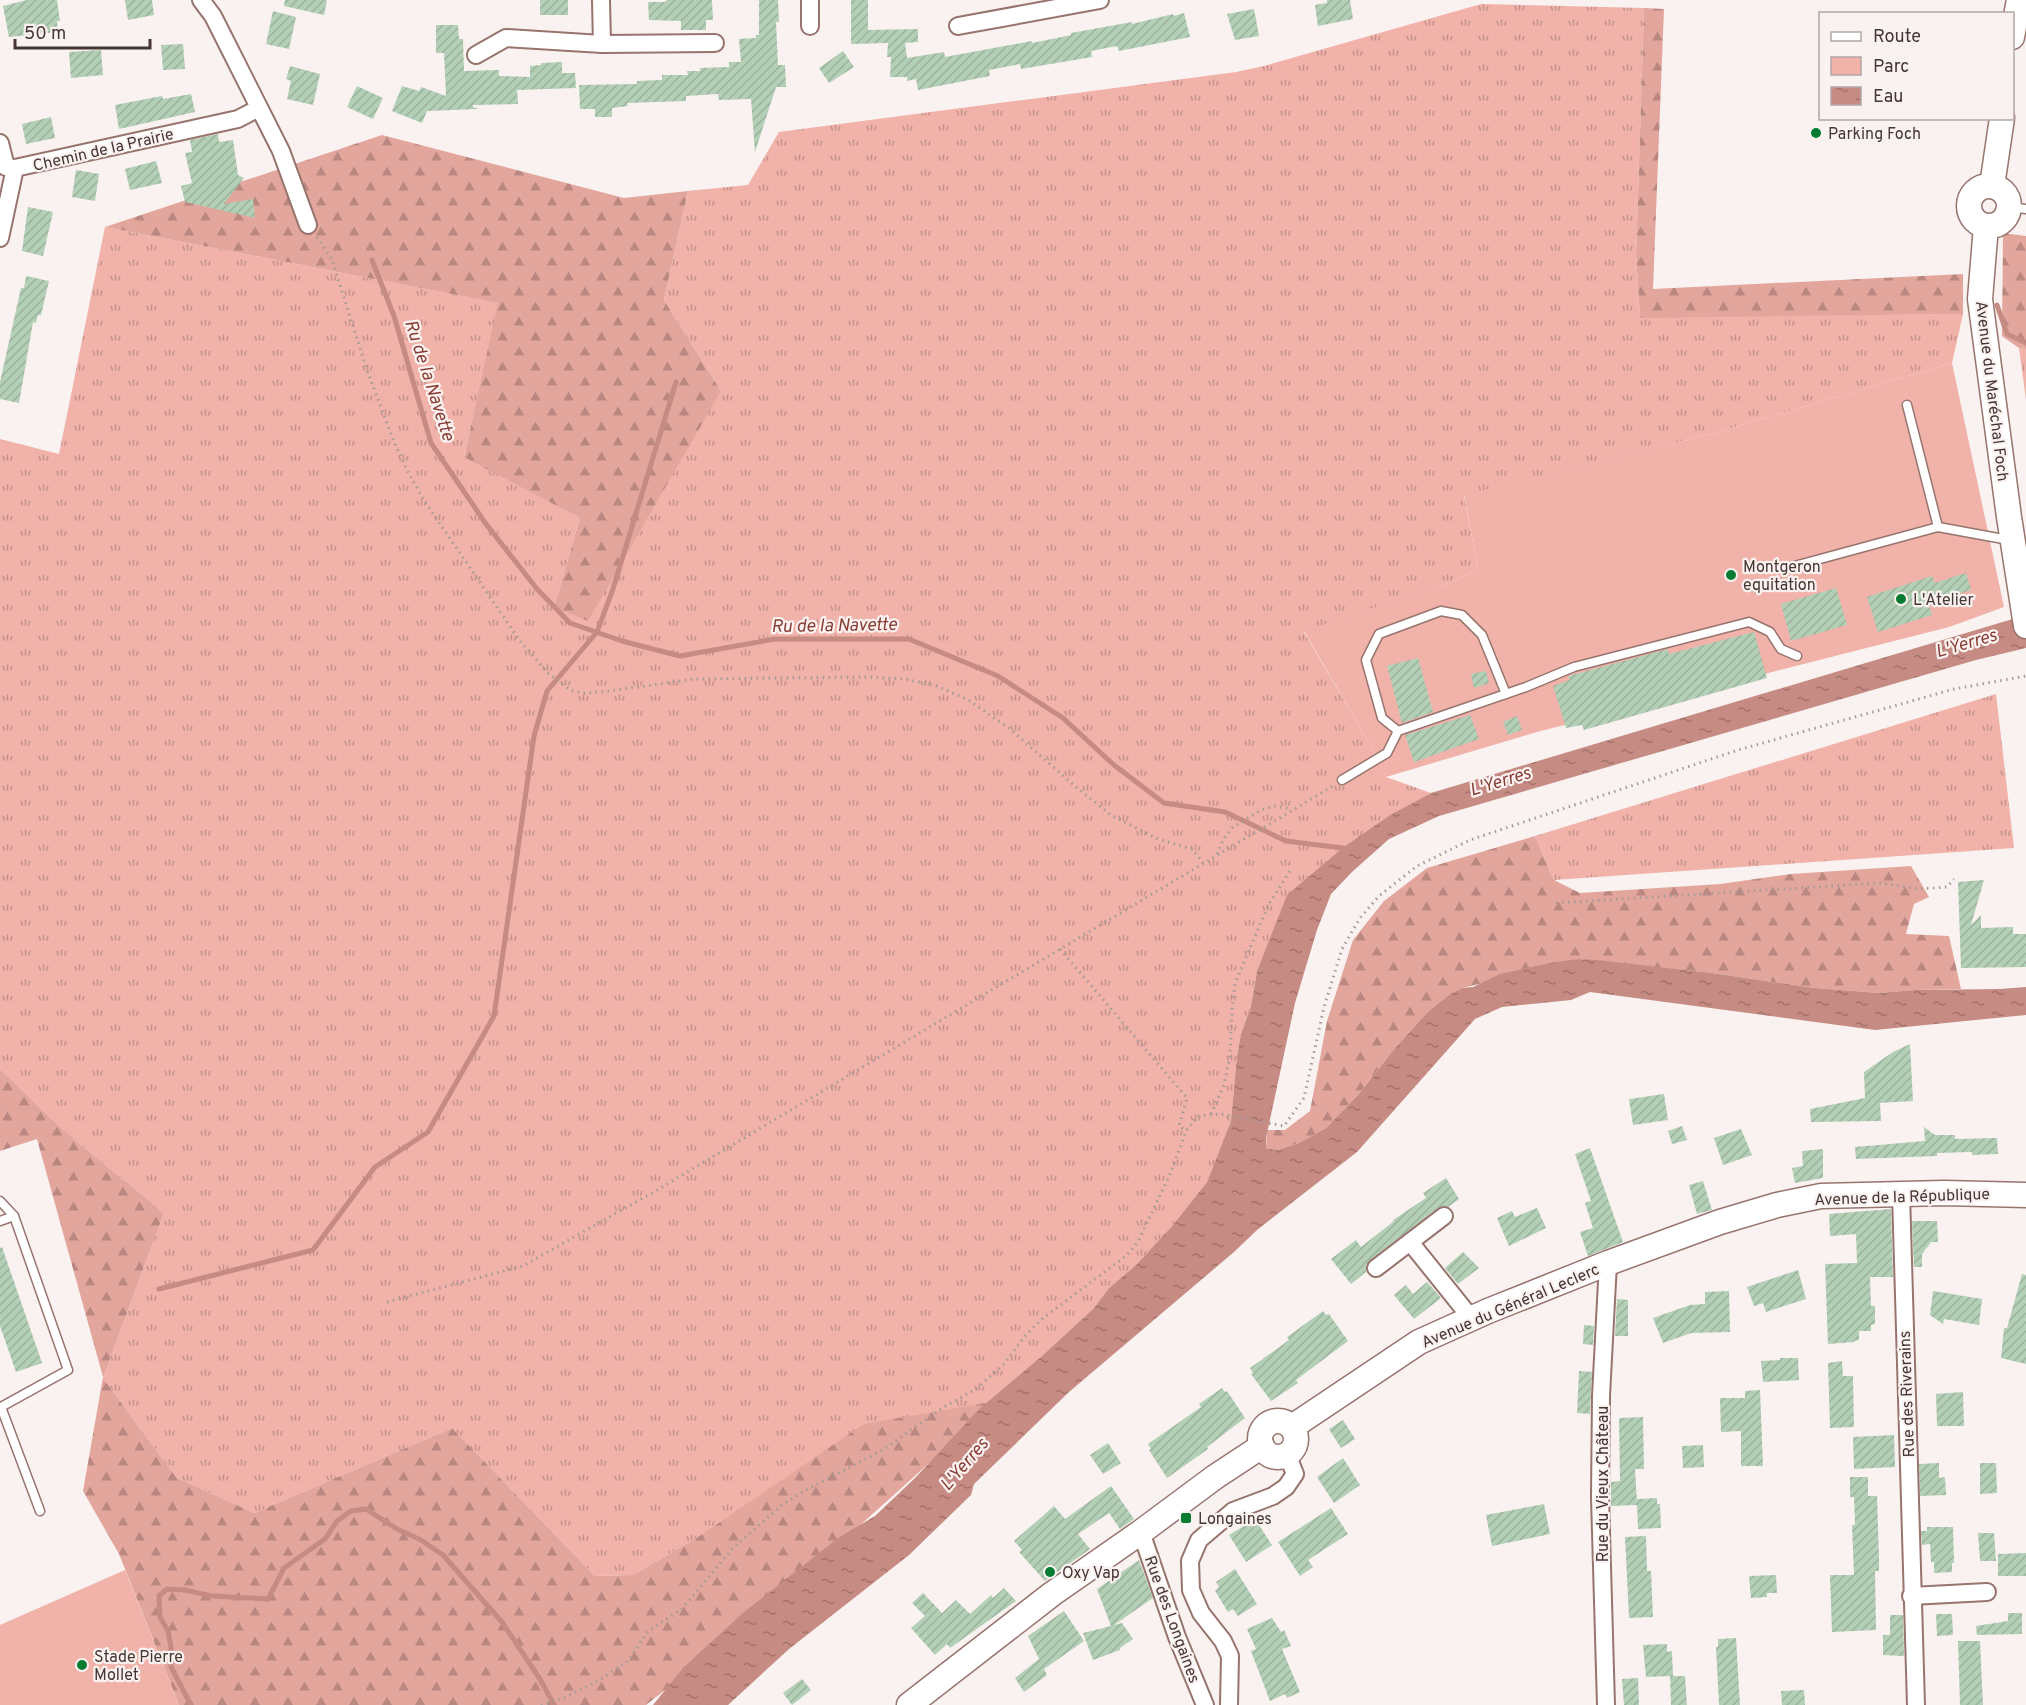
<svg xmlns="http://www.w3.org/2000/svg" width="2026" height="1705" font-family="Overpass,sans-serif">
  <defs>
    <pattern id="grass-tufts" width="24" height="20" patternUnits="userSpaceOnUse" patternTransform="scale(1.5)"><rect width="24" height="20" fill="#f0b2a9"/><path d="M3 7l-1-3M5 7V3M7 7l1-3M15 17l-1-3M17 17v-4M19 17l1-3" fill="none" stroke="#c4928a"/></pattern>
    <pattern id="forest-firs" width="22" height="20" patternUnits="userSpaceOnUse" patternTransform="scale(1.5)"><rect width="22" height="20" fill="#e3a69d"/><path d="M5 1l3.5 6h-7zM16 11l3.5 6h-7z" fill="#ba8881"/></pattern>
    <pattern id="water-ripples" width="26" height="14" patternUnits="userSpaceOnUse" patternTransform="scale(1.5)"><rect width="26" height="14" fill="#c68b82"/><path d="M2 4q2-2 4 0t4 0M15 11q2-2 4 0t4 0" fill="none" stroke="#a3726b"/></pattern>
    <pattern id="building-hatch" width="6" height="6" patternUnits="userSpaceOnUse" patternTransform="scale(1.5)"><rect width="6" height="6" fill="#b3cfb6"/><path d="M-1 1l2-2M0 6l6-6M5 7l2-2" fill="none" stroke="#9bb29d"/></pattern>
  </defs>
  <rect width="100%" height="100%" fill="#faf2f1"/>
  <g fill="url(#grass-tufts)">
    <path d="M1481,4L1644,8L1636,255L1640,317L1963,314L1952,363L1711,434L1464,496L1478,569L1452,582L1304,632L1374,751L1386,777L1431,793L1390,815L1345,846L1271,937L1257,971L1251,1006L1241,1034L1237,1056L1231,1121L1207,1182L1173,1225L1136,1265L1109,1288L1094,1308L1043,1355L979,1409L698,1537L633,1575L595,1576L452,1428L254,1513L176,1477L103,1378L164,1213L62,1129L0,1069V439L59,454L105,227L499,303L464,456L580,518L554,607L721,391L664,300L688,191L748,185L779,132L1236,72L1264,66Z"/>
    <path d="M2019,348L2026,349V400Z"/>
    <path d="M1996,694L2014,848L1554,880L1535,836Z"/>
  </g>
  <g fill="url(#forest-firs)">
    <path d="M1644,8L1664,9L1653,289L1963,274V314L1640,318L1636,255Z"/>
    <path d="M382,135L624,198L688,191L664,300L721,391L588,621L554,607L580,518L464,457L498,303L105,227Z"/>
    <path d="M2003,233L2026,236V349L2019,348L2002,336Z"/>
    <path d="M1535,836L1554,880L1580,893L1720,884L1791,874L1911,866L1929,897L1914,904L1906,934L1949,936L1961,989L1915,990L1879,993L1815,988L1712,973L1578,959L1463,988L1391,1053L1358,1095L1326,1128L1299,1143L1277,1150L1266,1148L1267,1130H1285L1310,1111L1327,1021L1353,940L1384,901L1427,868Z"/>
    <path d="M0,1069L62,1129L164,1213L103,1378L176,1477L254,1513L452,1428L595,1576L633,1575L698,1537L864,1424L997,1401C883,1505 769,1610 646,1705H179L119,1554L83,1491L103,1377L37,1139L0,1151Z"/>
  </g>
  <g fill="#f0b2a9">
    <path d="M1952,363L2004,607L1949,627L1537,732L1386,777L1374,751L1304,631L1452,582L1478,569L1464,495L1711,434Z"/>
    <path d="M125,1570L179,1705H0V1625Z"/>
  </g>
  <path fill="url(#water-ripples)" d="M2026,615V648L1976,660L1439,816L1389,839L1352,872L1331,894L1317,930L1295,1003L1266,1138V1148L1277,1150L1299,1143L1326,1128L1358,1095L1391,1053L1428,1012L1452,993L1463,988L1473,987L1500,974L1550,963L1578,959L1597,960L1712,973L1815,988L1879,993L1915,990L2000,989L2026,987V1015L1875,1030L1590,992L1571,1000L1502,1007L1475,1019L1357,1152L1257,1230L1234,1252L1069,1392L974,1484L971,1495L909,1555L789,1649L728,1705H653L683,1668L743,1613L838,1538L875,1516L916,1477L979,1409L1043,1355L1094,1308L1109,1288L1136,1265L1173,1225L1207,1182L1231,1121L1237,1056L1241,1034L1251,1006L1257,971L1287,895L1345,846L1390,815L1431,793Z"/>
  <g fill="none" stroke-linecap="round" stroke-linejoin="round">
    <g stroke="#c68b82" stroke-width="5">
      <path d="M372,260L394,316L431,443L486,524L537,589L570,623L622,641L680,656L775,639H909L998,676L1063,718L1114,765L1164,803L1225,812L1286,841L1350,849"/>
      <path d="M1997,305L2007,334L2026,343"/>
      <path d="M159,1289L313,1250L375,1167L428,1132L494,1016L534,736L547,691L597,632L613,589L676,382"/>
      <path d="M191,1705L171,1667V1647L168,1631L160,1617L159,1596L167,1589L185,1590L211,1596L268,1599L284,1568L325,1539L337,1521L351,1511L366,1509L397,1529L421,1540L443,1555L502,1622L540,1679L554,1705"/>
    </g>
  </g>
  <g fill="url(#building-hatch)">
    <path d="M27,0H57L60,21H57L58,32L9,37L3,6Z"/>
    <path d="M125,0H152L154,15L128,20Z"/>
    <path d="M285,0H327L324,15L284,6Z"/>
    <rect x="540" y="0" width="28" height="15"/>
    <path d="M667,0H712L713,20H706V30H681V21L649,20L648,2H665Z"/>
    <path d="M759,0H778L779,22H776L778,65H785L786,87H776L755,152L751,99L719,100L718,94L686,96V101L627,103L628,106L612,108V117H595V109H580L579,85L637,84V81L662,80V75H688L687,71H700V68L729,67V62H741L739,39L756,38V35H759Z"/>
    <path d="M851,0H868V30L918,29V42L905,43L907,58L944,52L945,57L1032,41V43L1071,35V33L1132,22V24L1173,14L1174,16L1184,13L1190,37L1119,51L1117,46L1091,51L1092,57L1021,69L1020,64L989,70L990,76L918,90L916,79L907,81V77H890L891,57H887L888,43L851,44Z"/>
    <path d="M1327,0H1350L1353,19L1318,26L1315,5L1327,3Z"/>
    <path d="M1254,9L1259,36L1235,40L1227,14Z"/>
    <path d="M273,11L296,17L289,49L266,44Z"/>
    <path d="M436,25H458L459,39H463L464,71L499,70V76L530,77V66L541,65V63L562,62V73H575L576,88L517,90L518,104L473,105V107L478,109L427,111L422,123L392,111L402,86L419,91L421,87L446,96L444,53H436Z"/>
    <path d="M183,44L185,69L163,70L161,45Z"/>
    <path d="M101,50L103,75L71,78L69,52Z"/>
    <path d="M843,51L854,67L829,83L819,68Z"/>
    <path d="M290,66L320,74L313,105L287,99L291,81L286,79Z"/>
    <path d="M357,86L383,98L373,119L347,107Z"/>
    <path d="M191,94L195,112L119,129L115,105L162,96L163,99Z"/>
    <path d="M51,117L55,138L26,144L22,124Z"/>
    <path d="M218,134L219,142L233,140L238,175L244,178L224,204L253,199L255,218L185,202L181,186L192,183L185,153L192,152L190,140Z"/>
    <path d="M156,161L162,183L130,190L125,169Z"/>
    <path d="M76,170L99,174L95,201L72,197Z"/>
    <path d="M28,207L53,212L43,256L22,251Z"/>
    <path d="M26,276L49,281L41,315H38L36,323L33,322L19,403L0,399V382L21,288H24Z"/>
    <path d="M1966,573L1971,590L1939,600L1940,603L1929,606L1932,615L1878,632L1867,597L1932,576L1935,583Z"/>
    <path d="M1836,588L1847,625L1791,641L1781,604Z"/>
    <path d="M1754,632L1767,678L1584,730L1582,725L1566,728L1553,686L1570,680L1568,676L1668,649L1669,654Z"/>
    <path d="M1418,658L1433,712L1402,723L1387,666Z"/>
    <path d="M1486,671L1489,683L1474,688L1471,674Z"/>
    <path d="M1470,715L1479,739L1414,762L1405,735Z"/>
    <path d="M1517,716L1522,730L1508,735L1503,722Z"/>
    <path d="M1984,880L1971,925L1981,915V928L2013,927V934H2026V967L1961,968L1958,882Z"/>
    <path d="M1910,1044L1913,1101L1880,1103L1881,1121L1811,1122L1810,1109L1865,1098L1864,1072L1893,1052Z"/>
    <path d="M1664,1094L1668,1120L1633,1125L1629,1099Z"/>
    <path d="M1682,1126L1687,1140L1672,1144L1668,1131Z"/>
    <path d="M1924,1127L1935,1135H1955V1139L1997,1138L1998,1154L1972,1155V1152L1937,1153V1156L1856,1159L1855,1147L1925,1141Z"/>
    <path d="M1741,1129L1752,1155L1723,1165L1714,1138Z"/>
    <path d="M1590,1148L1623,1242L1588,1256L1580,1232L1593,1228L1585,1203L1591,1201L1575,1154Z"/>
    <path d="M1823,1149V1178L1795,1183L1792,1168L1803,1166L1802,1151Z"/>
    <path d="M1446,1178L1459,1199L1448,1207L1443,1206L1438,1208L1370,1260L1366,1265V1272L1351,1284L1331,1259L1356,1240L1361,1247L1394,1221L1393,1220L1426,1198L1423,1193Z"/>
    <path d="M1703,1181L1712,1210L1697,1214L1689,1185Z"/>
    <path d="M1537,1208L1546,1228L1509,1246L1497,1218L1512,1211L1515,1217Z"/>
    <path d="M1891,1209L1893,1277H1870L1871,1306H1875V1324L1871,1325V1331H1859V1340L1854,1341V1342L1828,1344L1825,1264L1857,1263L1856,1234L1830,1236L1829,1214Z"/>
    <path d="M1912,1221H1937L1938,1242H1931L1922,1254V1267H1914Z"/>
    <path d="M2,1247L42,1363L16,1372L0,1326V1248Z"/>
    <path d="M1463,1252L1479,1268L1458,1284L1445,1268Z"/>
    <path d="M1798,1270L1806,1299L1766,1312L1763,1303L1754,1306L1747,1287Z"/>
    <path d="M2022,1274L2026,1275V1364L2001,1358L2004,1328H2007Z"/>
    <path d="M1427,1282L1441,1298L1414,1319L1394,1295L1406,1285L1413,1294Z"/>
    <path d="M1729,1291L1730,1332L1691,1333L1663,1343L1653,1318L1690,1305L1705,1304V1292Z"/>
    <path d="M1933,1291L1982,1299L1979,1325L1944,1319L1943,1324L1930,1315Z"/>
    <path d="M1617,1299L1628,1300V1336H1615Z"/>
    <path d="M1323,1311L1326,1315L1329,1314L1348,1341L1296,1380L1298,1383L1271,1401L1251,1374L1253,1373L1250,1368L1289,1340L1287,1337Z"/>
    <path d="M1584,1325L1594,1326L1593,1345L1583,1344Z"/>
    <path d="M1780,1358H1798L1799,1380L1763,1382L1761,1361L1780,1360Z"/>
    <path d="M1842,1361L1843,1376H1853L1854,1427L1830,1428L1828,1363Z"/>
    <path d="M1579,1371L1592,1372L1590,1414L1577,1413Z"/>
    <path d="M1222,1388L1225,1392L1227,1391L1245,1418L1207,1447L1208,1449L1167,1478L1149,1450L1151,1449L1148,1444L1201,1407L1199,1404Z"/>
    <path d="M1760,1390L1763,1466H1741V1431L1721,1432L1720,1398H1745V1391Z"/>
    <path d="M1963,1392L1964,1426H1937L1936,1394Z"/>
    <path d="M1643,1417L1644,1469H1635L1637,1503V1499L1657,1498V1504H1660L1661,1528L1638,1529L1637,1505L1611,1506V1482L1620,1481L1619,1418Z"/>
    <path d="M1343,1420L1355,1439L1341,1448L1329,1429Z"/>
    <path d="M1894,1435L1895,1467L1854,1469L1853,1437Z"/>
    <path d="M1108,1443L1121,1463L1103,1474L1090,1455Z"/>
    <path d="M1703,1445L1704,1467L1683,1468L1682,1446Z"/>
    <path d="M1343,1458L1360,1485L1334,1503L1317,1477Z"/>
    <path d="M1939,1463V1478L1945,1477L1946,1495L1920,1496L1919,1464Z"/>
    <path d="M1980,1463H1996L1997,1493L1980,1494Z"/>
    <path d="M1850,1477H1868V1496H1877L1879,1558V1571H1875L1876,1630L1832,1632L1830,1575H1854L1852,1525H1855L1854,1497H1850Z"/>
    <path d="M1111,1486L1134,1519L1120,1529L1109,1513L1078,1534L1090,1549L1045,1581L1019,1552L1022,1550L1014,1541L1054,1506L1065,1519Z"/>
    <path d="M1544,1504L1550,1534L1492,1546L1486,1515Z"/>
    <path d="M1331,1508L1348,1534L1308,1560L1313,1567L1300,1576L1278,1542Z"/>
    <path d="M1255,1519L1272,1545L1246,1562L1229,1535Z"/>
    <path d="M1927,1527H1953L1954,1563H1952V1572L1934,1573V1562H1931L1930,1544L1922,1545L1921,1531H1927Z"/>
    <path d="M1978,1533H1994L1996,1561H1980Z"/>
    <path d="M1646,1536L1647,1571H1651L1653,1617L1629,1618L1625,1537Z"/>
    <path d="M2026,1553V1576H1998V1554Z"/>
    <path d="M1139,1560L1153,1598L1114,1625L1122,1623L1133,1639L1120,1648V1650L1093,1660L1083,1633L1111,1626L1097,1589Z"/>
    <path d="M1235,1569L1257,1604L1238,1616L1233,1609L1228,1612L1215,1591L1219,1587L1216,1582Z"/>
    <path d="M1776,1575L1777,1593H1767V1597L1751,1598L1749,1576Z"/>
    <path d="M1004,1588L1016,1601L950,1648L947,1644L935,1655L911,1628L925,1616L912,1603L923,1593L942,1613L956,1600L970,1614L991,1595L993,1598Z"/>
    <path d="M1064,1611L1084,1641L1044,1669L1047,1675L1024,1692L1015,1678L1039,1659L1028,1636Z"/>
    <path d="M2008,1613H2022V1634L1977,1635L1976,1626L2008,1621Z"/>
    <path d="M1936,1614H1952L1953,1635L1937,1636Z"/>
    <path d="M1890,1615H1903L1904,1656L1883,1655V1635H1890Z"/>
    <path d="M1272,1618L1281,1632L1284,1630L1291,1646L1282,1649L1300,1692L1287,1698L1285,1694L1270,1701L1251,1651L1256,1649L1247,1629Z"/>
    <path d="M1736,1638L1740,1705H1719L1716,1647H1718V1639Z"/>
    <path d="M1958,1641H1980L1983,1705H1960Z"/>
    <path d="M1667,1644V1652L1672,1651L1673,1676H1685L1687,1705H1671L1670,1676L1646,1677L1643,1645Z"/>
    <path d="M1638,1678L1639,1705H1624L1622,1679Z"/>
    <path d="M802,1679L811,1690L792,1705L783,1693Z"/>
    <path d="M1804,1690L1805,1705H1782L1781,1691Z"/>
  </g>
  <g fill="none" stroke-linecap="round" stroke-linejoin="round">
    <g stroke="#97746e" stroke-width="11">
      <g id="lane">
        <path d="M2009,207L2026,209"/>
        <path d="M1907,405L1938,527"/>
        <path d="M1787,568L1938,527L2009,540"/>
        <path d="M1398,731L1382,718L1366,660L1379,634L1441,611L1462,615L1482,635L1506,694"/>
        <path d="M1342,780L1387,753L1398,731L1526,687L1574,667L1749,622L1770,632L1781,649L1797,656"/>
        <path d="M0,1201L14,1216"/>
        <path d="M0,1221L14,1216L68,1370L1,1407L40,1511"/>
      </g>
    </g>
    <g stroke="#97746e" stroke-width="20">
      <g id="street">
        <path d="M201,0L213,16L281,151L308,225"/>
        <path d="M601,0L602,44L715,43"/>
        <path d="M810,0V26"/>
        <path d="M958,26L1100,0"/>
        <path d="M476,55L506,38L602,44"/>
        <path d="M0,143L6,167L15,168"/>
        <path d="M0,238L15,168L238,119L259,108"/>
        <path d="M1901,1193L1916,1705"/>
        <path d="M1410,1242L1471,1318"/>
        <path d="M1376,1268L1444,1216"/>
        <path d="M1141,1532L1177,1637L1205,1705"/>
        <path d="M1911,1596L1987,1592"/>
        <path d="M1229,1705L1230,1656L1223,1641L1201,1613L1191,1590L1190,1561L1199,1540L1233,1511L1273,1496L1286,1487L1295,1474L1287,1454"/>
        <path d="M1606,1705L1600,1497L1601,1396L1608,1263"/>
      </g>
    </g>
    <g stroke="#97746e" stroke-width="27">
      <g id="secondary">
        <path d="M2012,37L2019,0"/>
        <path d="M1992,186L2002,118"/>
        <circle cx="1989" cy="206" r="20"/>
        <path d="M1986,226L1980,299L2009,517L2026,626"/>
        <circle cx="1278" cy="1439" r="18"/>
        <path d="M1292,1427L1419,1342L1488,1311L1608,1263L1720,1222L1777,1205L1821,1196L1944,1193L2026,1195"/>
        <path d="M909,1705L1052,1594L1141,1532L1215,1477L1262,1446"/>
      </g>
    </g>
    <g stroke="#a59a98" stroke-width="3" stroke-dasharray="1.5 4.5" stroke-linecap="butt">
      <path d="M317,237L332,260L367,370L394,442L407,470L423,499L520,641L548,673L570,690L583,693L601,692L695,679L867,677L905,679L937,686L970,701L1010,729L1076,787L1111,815L1158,839L1192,849L1203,863"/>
      <path d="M1217,854L1223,840L1232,828L1261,810L1274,806L1291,809"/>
      <path d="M1556,903L1881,883L1918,889L1947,887L1954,879"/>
      <path d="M1060,949L1187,1098L1179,1126L1186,1131"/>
      <path d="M1211,1114L1224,1085L1230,1056L1232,1010L1235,983L1269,904L1292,868"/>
      <path d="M387,1302L523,1266L657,1190L1333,786"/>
      <path d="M541,1705L564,1698L598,1681L629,1660L648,1631L682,1609L733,1548L783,1504L808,1489L881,1451L944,1407L976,1389L1004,1364L1025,1336L1042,1319L1127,1255L1138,1242L1171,1172L1186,1131L1198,1116L1220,1114L1284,1126L1304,1098L1324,1007L1342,949L1360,918L1379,896L1417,866L1470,840L1738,750L1954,689L2026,676"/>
    </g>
    <use href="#lane" stroke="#fff" stroke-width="8"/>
    <use href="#street" stroke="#fff" stroke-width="16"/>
    <use href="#secondary" stroke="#fff" stroke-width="24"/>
  </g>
  <g fill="#067c32" stroke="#faf2f1" stroke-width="2">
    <circle cx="1816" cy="133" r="6"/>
    <circle cx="1731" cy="575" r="6"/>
    <circle cx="1901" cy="599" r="6"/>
    <rect x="1180" y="1512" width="12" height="12" rx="3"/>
    <circle cx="1050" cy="1572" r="6"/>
    <circle cx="82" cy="1665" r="6"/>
  </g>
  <g text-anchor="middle" stroke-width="4.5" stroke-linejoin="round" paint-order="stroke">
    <g font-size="16" fill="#453633" stroke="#faf2f1" text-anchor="start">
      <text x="1828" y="139">Parking Foch</text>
      <text x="1743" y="572">Montgeron<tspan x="1743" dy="18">equitation</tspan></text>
      <text x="1913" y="605">L'Atelier</text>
      <text x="1198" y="1524">Longaines</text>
      <text x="1062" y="1578">Oxy Vap</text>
      <text x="94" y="1662">Stade Pierre<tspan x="94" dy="18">Mollet</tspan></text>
    </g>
    <g font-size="16" fill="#453633" stroke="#faf2f1">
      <text transform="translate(103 149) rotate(-13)" y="6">Chemin de la Prairie</text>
      <text transform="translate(1993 391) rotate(83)" y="6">Avenue du Maréchal Foch</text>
      <text transform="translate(1902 1196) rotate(-2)" y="6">Avenue de la République</text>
      <text transform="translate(1510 1305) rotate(-23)" y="6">Avenue du Général Leclerc</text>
      <text transform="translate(1906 1394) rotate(-92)" y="6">Rue des Riverains</text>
      <text transform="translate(1602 1484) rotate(-90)" y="6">Rue du Vieux Château</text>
      <text transform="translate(1173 1619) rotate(70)" y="6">Rue des Longaines</text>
    </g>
    <g font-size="18" font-style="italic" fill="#873d34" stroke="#faf2f1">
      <text transform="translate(430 380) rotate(72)" y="6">Ru de la Navette</text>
      <text transform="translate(834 625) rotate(-1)" y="6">Ru de la Navette</text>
      <text transform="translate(1966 643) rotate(-16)" y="6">L'Yerres</text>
      <text transform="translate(1500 781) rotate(-17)" y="6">L'Yerres</text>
      <text transform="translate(964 1464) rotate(-49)" y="6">L'Yerres</text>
    </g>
  </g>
  <rect x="1819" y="12" width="195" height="108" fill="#faf2f1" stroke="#b2a7a5" stroke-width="1.5"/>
  <rect x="1831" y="32" width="30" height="9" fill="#ffffff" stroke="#b2a7a5" stroke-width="1.5"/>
  <text x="1873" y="42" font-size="18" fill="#453633">Route</text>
  <rect x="1831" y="57" width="30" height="18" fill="#f0b2a9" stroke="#b2a7a5" stroke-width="1.5"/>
  <text x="1873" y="72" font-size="18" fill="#453633">Parc</text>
  <rect x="1831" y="87" width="30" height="18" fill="url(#water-ripples)" stroke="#b2a7a5" stroke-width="1.5"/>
  <text x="1873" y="102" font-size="18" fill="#453633">Eau</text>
  <path d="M15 39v9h135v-9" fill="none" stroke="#453633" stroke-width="3"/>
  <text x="24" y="39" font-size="18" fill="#453633" stroke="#faf2f1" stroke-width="4.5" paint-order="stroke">50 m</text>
</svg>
